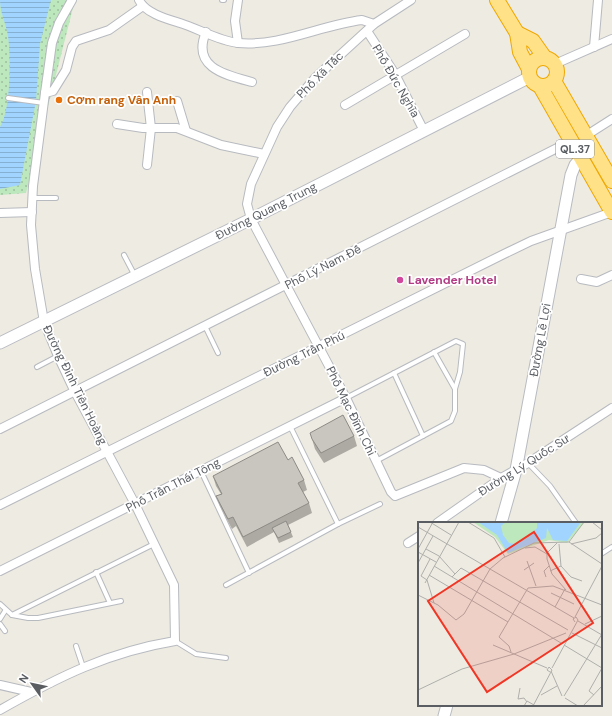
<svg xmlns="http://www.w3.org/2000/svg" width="612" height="716" font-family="'DM Sans',sans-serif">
  <defs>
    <pattern id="grass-dots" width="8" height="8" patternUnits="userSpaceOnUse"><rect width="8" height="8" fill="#bde7bd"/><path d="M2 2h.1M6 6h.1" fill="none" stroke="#9dbe9d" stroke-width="1.8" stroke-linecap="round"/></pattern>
    <pattern id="water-rules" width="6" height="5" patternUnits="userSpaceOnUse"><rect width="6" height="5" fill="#a1d5ff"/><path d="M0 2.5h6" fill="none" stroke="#86b0d2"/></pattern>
  </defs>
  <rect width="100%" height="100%" fill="#eeebe2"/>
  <path fill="url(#grass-dots)" d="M0,0H75L26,193L0,195Z"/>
  <path fill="url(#water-rules)" d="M0,0H51L40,44L36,101L20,185L0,189V127C11,111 11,56 8,36C6,23 0,13 0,0Z"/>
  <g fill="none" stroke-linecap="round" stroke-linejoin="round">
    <g stroke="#b7babf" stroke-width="6">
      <g id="lane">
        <path d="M222,0H224"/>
        <path d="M8,98L44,103"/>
        <path d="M33,198H56"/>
        <path d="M124,255L135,276"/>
        <path d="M205,326L218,353"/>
        <path d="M434,352L455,389"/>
        <path d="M37,367L58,356"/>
        <path d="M394,373L423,436"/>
        <path d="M346,398L456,341L463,344L460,372L455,389V411L451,421L376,461"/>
        <path d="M290,426L338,524"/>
        <path d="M528,463L550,486L576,523"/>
        <path d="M201,471L249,573"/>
        <path d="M601,554L612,547"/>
        <path d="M96,572L110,603"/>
        <path d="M226,585L338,524L380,504"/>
        <path d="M0,604L12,615L154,544"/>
        <path d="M12,615L28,618H38L121,601"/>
        <path d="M0,619L5,611"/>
        <path d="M0,624L5,631"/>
        <path d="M175,641L196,654L226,658"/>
        <path d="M76,646L83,667"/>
      </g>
    </g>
    <g stroke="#b7babf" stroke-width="10">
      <g id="street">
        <path d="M139,0C145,13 167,19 180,23C199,29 219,41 238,43C280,47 321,25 362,20L374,24"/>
        <path d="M411,0L374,24L315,78L290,107L277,127L251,184L247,204L251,219L346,398L391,492L395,496L464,468L484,470L501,478"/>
        <path d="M367,31L395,74L424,131"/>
        <path d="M206,32C191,68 226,75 252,82"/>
        <path d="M238,43L235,21L238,0"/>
        <path d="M594,47L598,0"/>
        <path d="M555,64L612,39"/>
        <path d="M147,92L151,128L147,165"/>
        <path d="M45,93L53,91L66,70L72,47L76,41L109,30L143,6"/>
        <path d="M177,101L186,131"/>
        <path d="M345,105L465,34"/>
        <path d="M117,124L143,128H177L221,145L264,154"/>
        <path d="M587,135L612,119"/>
        <path d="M0,213L32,212"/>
        <path d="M581,279L597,282L612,275"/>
        <path d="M0,429L571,141"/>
        <path d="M0,505L504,254L531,241L612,212"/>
        <path d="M437,523L501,478L528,463L612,408"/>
        <path d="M408,543L419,536"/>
        <path d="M0,571L346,398"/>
        <path d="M0,685L31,692"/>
        <path d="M0,710C58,677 108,652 175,641L174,585L135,504L74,390L58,356L44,322L35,269L31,225L33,186L45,93L52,43L59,23L72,0"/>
      </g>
    </g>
    <g stroke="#b8bbc1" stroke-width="13">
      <g id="secondary">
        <path d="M0,343L251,219L530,77"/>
        <path d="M501,523L516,470L571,175L575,165L580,159"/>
        <path d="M444,716L447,705"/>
      </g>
    </g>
    <g stroke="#f0a700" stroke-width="16">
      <g id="highway">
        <path d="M497,0L517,33L520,52L529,69"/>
        <path d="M517,33L533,41L545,58"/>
        <circle cx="543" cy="72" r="14"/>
        <path d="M554,81L612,181"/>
        <path d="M540,86L612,212"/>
      </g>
    </g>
    <use href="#lane" stroke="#fff" stroke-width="4"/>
    <use href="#street" stroke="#fff" stroke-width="8"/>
    <use href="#secondary" stroke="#fff" stroke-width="11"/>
    <use href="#highway" stroke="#ffe288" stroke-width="14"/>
  </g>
  <g fill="#adaaa4">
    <path d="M354,436L357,446L324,463L315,449L312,439Z"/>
    <path d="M288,460L304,480L307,490L303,492L309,503L312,513L288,525L293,537L279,543L274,532L247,547L236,526L232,529L220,506L216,496L221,494L216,486L213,476Z"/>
  </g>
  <g fill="#c9c6bf" stroke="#8d8b86">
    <path d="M343,415L354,436L321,453L312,439L310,433Z"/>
    <path d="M278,442L288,460L292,457L304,480L298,483L309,503L243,537L233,517L228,519L216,496L222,494L213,476Z"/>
    <path d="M286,521L291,532L278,538L272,528Z"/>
  </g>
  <circle fill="#e8710a" stroke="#fff" stroke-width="1.5" cx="59" cy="100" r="4"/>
  <circle fill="#d1479c" stroke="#fff" stroke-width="1.5" cx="400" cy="280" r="4"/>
  <g text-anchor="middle" stroke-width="3.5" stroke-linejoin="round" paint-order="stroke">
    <rect fill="#fff" stroke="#8c8e92" stroke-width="1" x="556" y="140" width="38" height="18" rx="3"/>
    <g font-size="11" font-weight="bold" fill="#5a5e63">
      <text x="575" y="153">QL.37</text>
    </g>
    <g font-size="12" fill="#5a5e63" stroke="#fff">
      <text transform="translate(320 75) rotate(-45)" y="4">Phố Xã Tắc</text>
      <text transform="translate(396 81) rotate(60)" y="4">Phố Đức Nghĩa</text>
      <text transform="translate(266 211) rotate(-27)" y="4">Đường Quang Trung</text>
      <text transform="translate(323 267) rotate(-27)" y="4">Phố Lý Nam Đế</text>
      <text transform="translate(540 340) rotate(-80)" y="4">Đường Lê Lợi</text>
      <text transform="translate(304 354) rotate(-26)" y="4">Đường Trần Phú</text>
      <text transform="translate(75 385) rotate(64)" y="4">Đường Đinh Tiên Hoàng</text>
      <text transform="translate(351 411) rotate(64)" y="4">Phố Mạc Đĩnh Chi</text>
      <text transform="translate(524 465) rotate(-32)" y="4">Đường Lý Quốc Sư</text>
      <text transform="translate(173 485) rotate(-27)" y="4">Phố Trần Thái Tông</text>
    </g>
    <g font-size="12" font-weight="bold" fill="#c56008" stroke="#fff" text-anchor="start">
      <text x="67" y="104">Cơm rang Vân Anh</text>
    </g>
    <g font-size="12" font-weight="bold" fill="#b23c85" stroke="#fff" text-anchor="start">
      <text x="408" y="284">Lavender Hotel</text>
    </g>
  </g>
  <g transform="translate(418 522)">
    <rect width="184" height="184" fill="#eeebe2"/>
    <path d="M55,0H167L149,21L131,18L90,32L77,15Z" fill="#bde7bd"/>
    <path d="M60,0H88L83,4L85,13L91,21L98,22L111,15L119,6V0H163L149,19L135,18L129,6L128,16L90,31L79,13Z" fill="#a1d5ff"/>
    <path fill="none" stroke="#afafab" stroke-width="1" d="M12,0L33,13M50,0L76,16L87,35M174,0L184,8M0,5L156,96M151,20L184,42M139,21L129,31V37L134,52L148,68M141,22L143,44L153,55L164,59M153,22L178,16L184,11M107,26L117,25L129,32M0,27L15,0M8,27L21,34L37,52M0,30L18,40M12,37L3,54L9,58L16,81M109,39L118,64M0,41L15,14M16,44L143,121M106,48L116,41M132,49L143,44M11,53L90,100M34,55L43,46L150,108M128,55L126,49L131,44M7,61L41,0M133,71L156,82M0,73L20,83L38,98L46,92L72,47L85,36L116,21L151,20L166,0M137,85L147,67M157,95L184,44M160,99L184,113M167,102L184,94M154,111L184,126M75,123L129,146M146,123L184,146M93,130L91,124L81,115L110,66L135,64L184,83M134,146L160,98L158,95L155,97L157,100M133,149L144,174M102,166L100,177L106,176L109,180M0,168L44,147L96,132L148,111M123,173L139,164M176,173L171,169L184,146M146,174L184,112M147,176L160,184M106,184L109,179L116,183M115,184L134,148L131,145L129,148L132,150M165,184L184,164"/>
    <path fill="#f03726" fill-opacity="0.15" stroke="#f03726" stroke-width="2" d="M116,10L175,101L69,170L10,79Z"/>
    <rect width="184" height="184" fill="none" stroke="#5a5e63" stroke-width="2"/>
  </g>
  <g transform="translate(32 684) rotate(303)" stroke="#ffffff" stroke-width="3" paint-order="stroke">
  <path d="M0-3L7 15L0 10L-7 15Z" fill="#5a5e63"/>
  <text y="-6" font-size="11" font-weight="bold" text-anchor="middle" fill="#5a5e63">N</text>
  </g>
</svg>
